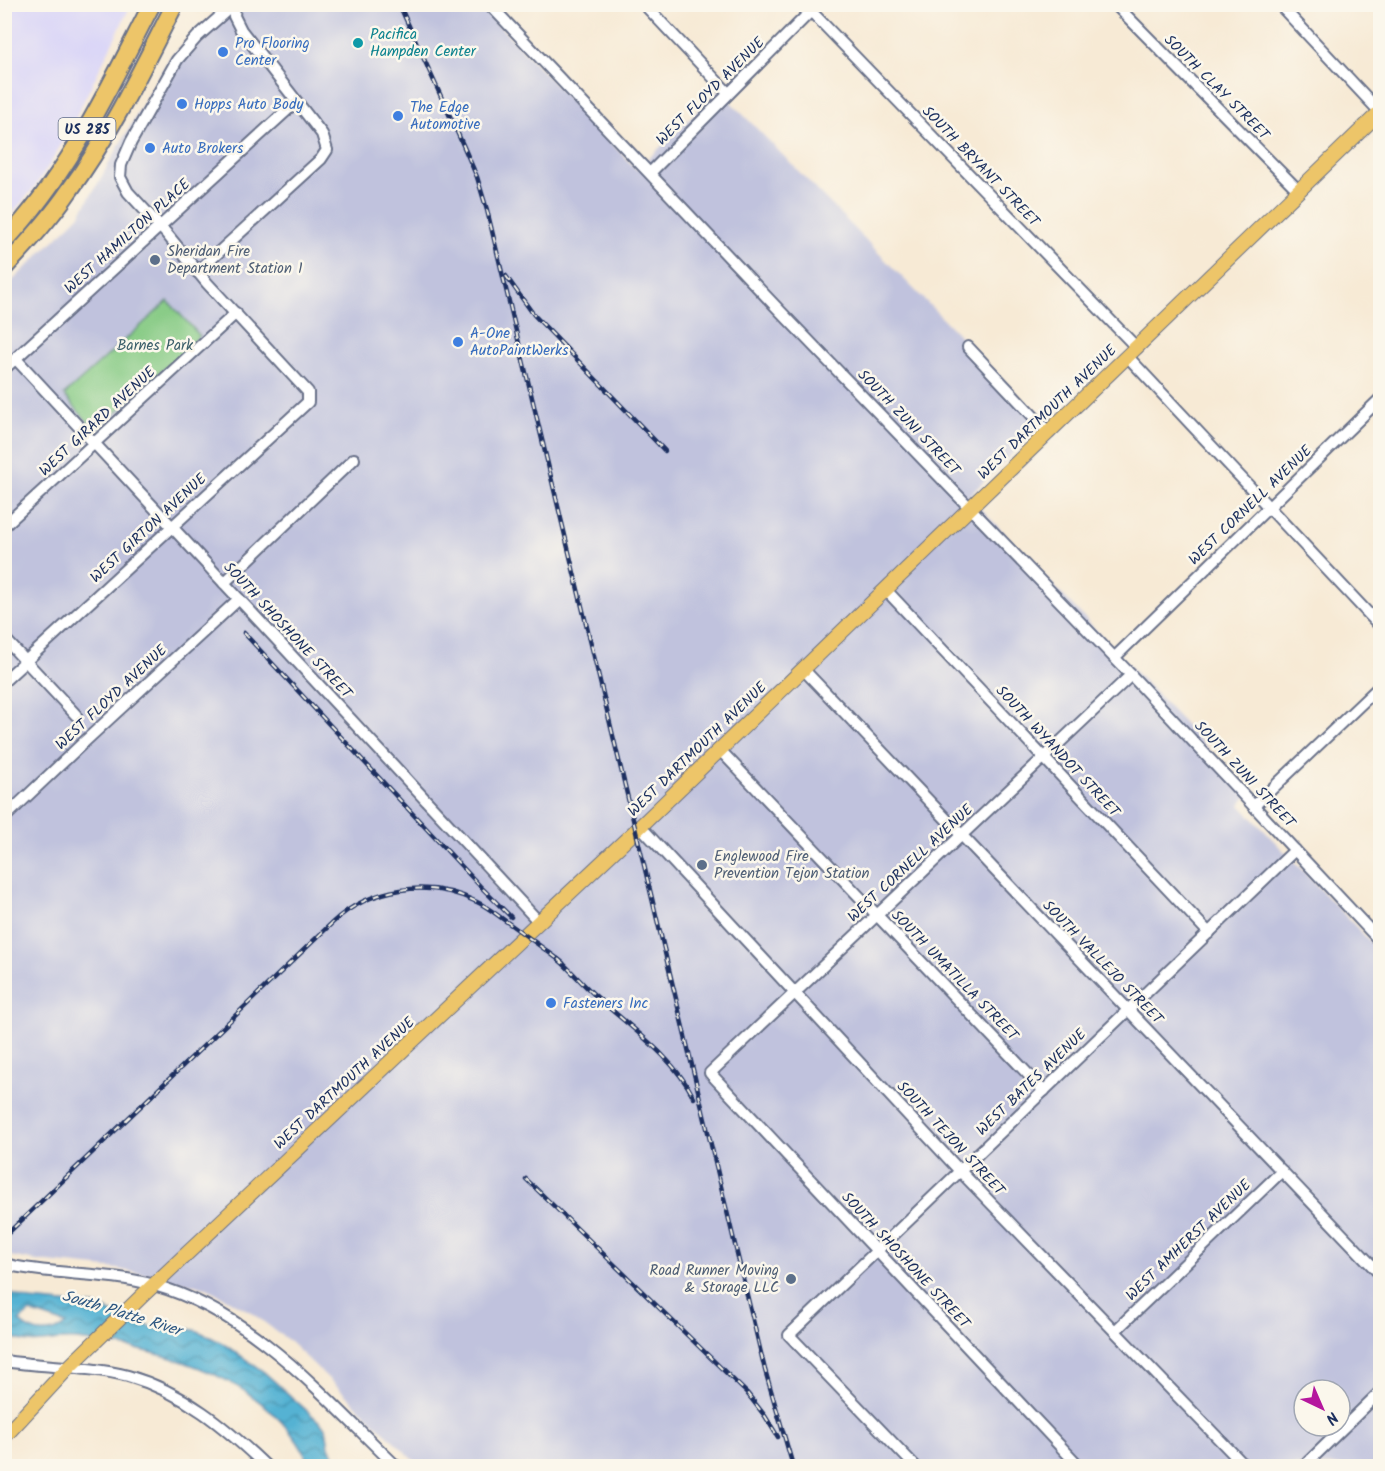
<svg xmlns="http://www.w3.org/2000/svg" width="1385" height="1471" font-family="Kalam,sans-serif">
  <defs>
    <pattern id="water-waves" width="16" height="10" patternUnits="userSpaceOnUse" patternTransform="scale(1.5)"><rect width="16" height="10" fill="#54b2d3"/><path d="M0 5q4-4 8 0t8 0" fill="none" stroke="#4591ae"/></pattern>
  </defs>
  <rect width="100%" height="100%" fill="#fbf7ec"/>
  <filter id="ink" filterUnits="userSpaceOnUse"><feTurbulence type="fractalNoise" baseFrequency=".0167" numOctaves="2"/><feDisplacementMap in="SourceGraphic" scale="12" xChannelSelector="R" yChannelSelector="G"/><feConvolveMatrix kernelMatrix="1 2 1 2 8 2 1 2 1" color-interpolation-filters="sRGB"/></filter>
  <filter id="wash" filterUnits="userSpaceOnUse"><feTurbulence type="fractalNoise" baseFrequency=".008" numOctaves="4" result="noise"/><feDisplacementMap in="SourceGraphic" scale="24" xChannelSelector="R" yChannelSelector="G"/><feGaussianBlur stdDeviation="1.35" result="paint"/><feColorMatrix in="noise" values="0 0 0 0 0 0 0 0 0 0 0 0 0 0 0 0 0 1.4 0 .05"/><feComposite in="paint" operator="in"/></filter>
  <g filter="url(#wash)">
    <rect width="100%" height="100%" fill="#f7ead5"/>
    <path fill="#dad6f7" d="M5,4L131,5L68,133L50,164L34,188L5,222Z"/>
    <path fill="#c0c2dd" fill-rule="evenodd" d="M247,5H479L637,170L719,90L1044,422L969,496L1250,793L1240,805L1380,952V1466H420L288,1340L249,1311L205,1287L118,1269L37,1261L5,1255V288L79,216L170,57L184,44ZM1304,1390H1340V1426H1304Z"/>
    <path fill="#87cb85" stroke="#517d72" stroke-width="1.5" d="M168,301L200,336L96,431L64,395Z"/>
    <path fill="url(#water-waves)" stroke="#387098" stroke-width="1.5" fill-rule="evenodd" d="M5,1292L30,1300L96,1306L159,1330L175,1326L198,1331L222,1343L264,1372L326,1428L329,1447L338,1466H311C271,1378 166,1349 76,1340C46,1338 37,1350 5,1334ZM30,1312L66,1324C52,1336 32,1335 19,1321Z"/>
  </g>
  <g filter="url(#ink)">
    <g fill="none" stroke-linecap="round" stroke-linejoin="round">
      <g stroke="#687088" stroke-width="14">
        <g id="minor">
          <path d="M489,4L781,312L1131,675L1380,941"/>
          <path d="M644,4L728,93"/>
          <path d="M804,4L1137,348"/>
          <path d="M1115,4L1299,191"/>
          <path d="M1279,4L1380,112"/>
          <path d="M650,173L818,4"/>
          <path d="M197,272L321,159L327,150L322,134L241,30L234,16L235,4"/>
          <path d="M968,347L1049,433"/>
          <path d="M1128,357L1380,626"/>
          <path d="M16,359L539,922"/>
          <path d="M4,369L296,102"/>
          <path d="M4,526L236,313"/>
          <path d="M224,583L354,459"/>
          <path d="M886,590L1209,933"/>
          <path d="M4,638L76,715"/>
          <path d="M1115,657L1380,399"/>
          <path d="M804,670L1380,1274"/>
          <path d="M4,681L308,402V392L207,283L166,233L128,192L120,177L121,165L131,142L177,60L197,37L234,4"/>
          <path d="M720,750L1044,1091"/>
          <path d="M1254,806L1380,686"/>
          <path d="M4,818L82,744L239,599"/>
          <path d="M640,826L960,1171L1245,1466"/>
          <path d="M4,1264C53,1276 105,1271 154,1285C254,1313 324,1397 396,1466"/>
          <path d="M1115,1331L1282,1171"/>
          <path d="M4,1361C44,1367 91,1366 128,1376C184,1392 225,1427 266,1466"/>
          <path d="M915,1466L789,1335L1295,850"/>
          <path d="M1079,1466L710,1073L1131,675"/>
          <path d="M1304,1466L1380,1392"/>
        </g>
      </g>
      <g stroke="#687088" stroke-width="16">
        <path id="major" d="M4,1437L68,1368L143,1295L647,820L1380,112"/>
      </g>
      <g stroke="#687088" stroke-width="20">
        <g id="highway">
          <path d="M4,242C71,171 108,89 152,4"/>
          <path d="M4,268C27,244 50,219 69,191C111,134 142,68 175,4"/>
        </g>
      </g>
      <use href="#minor" stroke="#fff" stroke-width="10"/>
      <use href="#major" stroke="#edc569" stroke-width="14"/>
      <use href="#highway" stroke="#edc569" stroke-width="16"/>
      <g stroke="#1b2f5e" stroke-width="4.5">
        <g id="rail">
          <path d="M399,4L463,145L477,177L487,210L765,1370L793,1466"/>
          <path d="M506,276L534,315L665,451"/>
          <path d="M244,633L480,886L511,917"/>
          <path d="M558,959C572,971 584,986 598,998C631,1028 674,1057 694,1098"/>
          <path d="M526,1179L747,1393L765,1416L778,1437"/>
          <path d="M4,1237L332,923C370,887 429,878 477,902C488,907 497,915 507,922C526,936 545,949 563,963"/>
        </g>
      </g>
      <use href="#rail" stroke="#fbf7ec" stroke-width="2" stroke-dasharray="7" stroke-linecap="butt"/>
    </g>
  </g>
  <circle fill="#0f9aa8" stroke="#fbf7ec" stroke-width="2" cx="358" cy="43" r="6"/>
  <g fill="#3f7fe0" stroke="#fbf7ec" stroke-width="2">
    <circle cx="223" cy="52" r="6"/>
    <circle cx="182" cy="104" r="6"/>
    <circle cx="398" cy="116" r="6"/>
    <circle cx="150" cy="148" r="6"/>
    <circle cx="458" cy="342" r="6"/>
    <circle cx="551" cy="1003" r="6"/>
  </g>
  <g fill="#5c6f8a" stroke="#fbf7ec" stroke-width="2">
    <circle cx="155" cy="260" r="6"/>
    <circle cx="702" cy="865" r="6"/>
    <circle cx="791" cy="1279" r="6"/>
  </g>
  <g text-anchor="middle" stroke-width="5" stroke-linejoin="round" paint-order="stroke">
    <rect fill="#fbf7ec" stroke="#5e6b89" stroke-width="1.5" x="58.5" y="118" width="57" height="22" rx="4.5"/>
    <g font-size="14" font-weight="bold" fill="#1b2f5e">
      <text x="87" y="134">US 285</text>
    </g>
    <g font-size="15" fill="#0d838f" stroke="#fbf7ec" text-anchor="start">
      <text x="370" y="39">Pacifica<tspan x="370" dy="17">Hampden Center</tspan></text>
    </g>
    <g font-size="15" fill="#366cbe" stroke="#fbf7ec" text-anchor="start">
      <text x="235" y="48">Pro Flooring<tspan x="235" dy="17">Center</tspan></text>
      <text x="194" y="109">Hopps Auto Body</text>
      <text x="410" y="112">The Edge<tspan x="410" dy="17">Automotive</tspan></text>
      <text x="162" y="153">Auto Brokers</text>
      <text x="470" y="338">A-One<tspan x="470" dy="17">AutoPaintWerks</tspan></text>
      <text x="563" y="1008">Fasteners Inc</text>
    </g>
    <g font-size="15" fill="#1b2f5e" stroke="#fbf7ec">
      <text transform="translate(1217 87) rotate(45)" y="5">SOUTH CLAY STREET</text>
      <text transform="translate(710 91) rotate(-45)" y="5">WEST FLOYD AVENUE</text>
      <text transform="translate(981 166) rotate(46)" y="5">SOUTH BRYANT STREET</text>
      <text transform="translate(127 236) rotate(-42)" y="5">WEST HAMILTON PLACE</text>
      <text transform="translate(1047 412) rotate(-44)" y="5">WEST DARTMOUTH AVENUE</text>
      <text transform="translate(97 421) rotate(-43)" y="5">WEST GIRARD AVENUE</text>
      <text transform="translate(909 422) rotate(46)" y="5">SOUTH ZUNI STREET</text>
      <text transform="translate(1250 505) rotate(-44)" y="5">WEST CORNELL AVENUE</text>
      <text transform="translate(148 528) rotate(-43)" y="5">WEST GIRTON AVENUE</text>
      <text transform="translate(288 630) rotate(47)" y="5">SOUTH SHOSHONE STREET</text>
      <text transform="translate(111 697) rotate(-43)" y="5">WEST FLOYD AVENUE</text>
      <text transform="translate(697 749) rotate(-44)" y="5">WEST DARTMOUTH AVENUE</text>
      <text transform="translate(1058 751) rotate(47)" y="5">SOUTH WYANDOT STREET</text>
      <text transform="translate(1245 774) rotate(47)" y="5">SOUTH ZUNI STREET</text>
      <text transform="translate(910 863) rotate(-43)" y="5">WEST CORNELL AVENUE</text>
      <text transform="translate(1103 962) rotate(46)" y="5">SOUTH VALLEJO STREET</text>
      <text transform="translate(955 975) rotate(46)" y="5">SOUTH UMATILLA STREET</text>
      <text transform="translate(1031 1082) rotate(-44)" y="5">WEST BATES AVENUE</text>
      <text transform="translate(344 1083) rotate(-43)" y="5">WEST DARTMOUTH AVENUE</text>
      <text transform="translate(951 1138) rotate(47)" y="5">SOUTH TEJON STREET</text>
      <text transform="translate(1188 1240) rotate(-44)" y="5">WEST AMHERST AVENUE</text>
      <text transform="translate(906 1260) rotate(47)" y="5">SOUTH SHOSHONE STREET</text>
    </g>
    <g font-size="15" fill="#4e5e75" stroke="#fbf7ec" text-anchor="start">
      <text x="167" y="256">Sheridan Fire<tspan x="167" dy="17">Department Station 1</tspan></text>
      <text x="714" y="861">Englewood Fire<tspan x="714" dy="17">Prevention Tejon Station</tspan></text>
      <text x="779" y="1275" text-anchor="end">Road Runner Moving<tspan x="779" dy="17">&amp; Storage LLC</tspan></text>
    </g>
    <g font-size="15" fill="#3b5e6a" stroke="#fbf7ec">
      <text x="155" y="350">Barnes Park</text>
    </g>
    <g font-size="16" font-style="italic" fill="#2c5681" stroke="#fbf7ec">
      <text transform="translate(122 1312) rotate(17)" y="6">South Platte River</text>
    </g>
  </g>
  <rect width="1385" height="1471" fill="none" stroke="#fbf7ec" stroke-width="24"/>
  <g transform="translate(1322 1408) rotate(136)"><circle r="28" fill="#fbf7ec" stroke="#a1a7b3" stroke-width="1.5"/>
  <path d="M0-4.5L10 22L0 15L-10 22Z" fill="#b5179e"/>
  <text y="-9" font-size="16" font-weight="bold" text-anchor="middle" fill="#1b2f5e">N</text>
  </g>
</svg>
